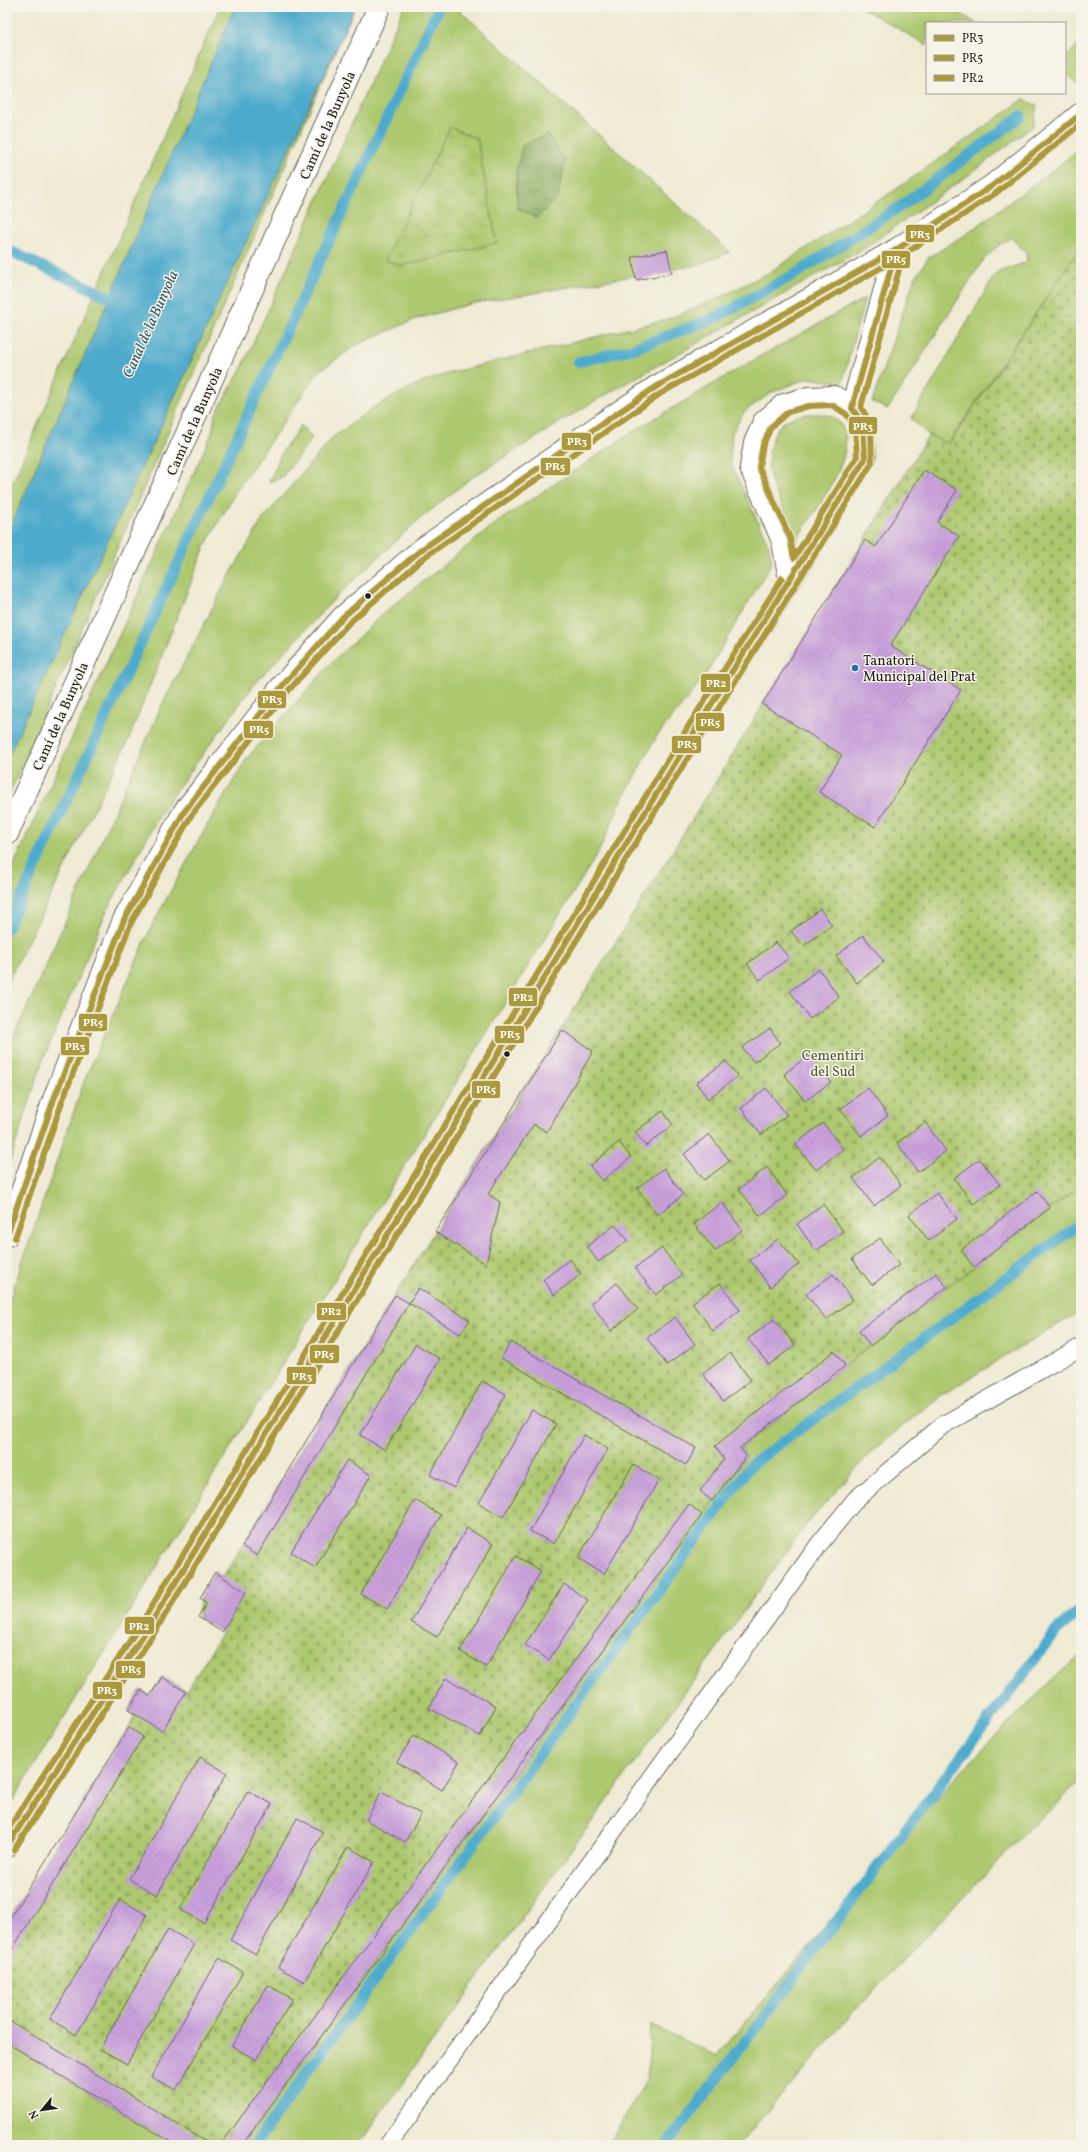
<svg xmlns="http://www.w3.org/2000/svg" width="1088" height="2152" font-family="Vollkorn,serif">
  <defs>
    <pattern id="forest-crowns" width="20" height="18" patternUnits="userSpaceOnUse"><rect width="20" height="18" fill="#8aac61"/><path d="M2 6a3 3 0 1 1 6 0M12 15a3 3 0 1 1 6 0" fill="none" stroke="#708b4f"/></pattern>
    <pattern id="cemetery-stones" width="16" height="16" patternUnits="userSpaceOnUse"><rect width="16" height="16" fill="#adc86e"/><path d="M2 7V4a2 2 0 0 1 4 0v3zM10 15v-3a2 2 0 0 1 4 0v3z" fill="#94ab5f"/></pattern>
    <pattern id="park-tufts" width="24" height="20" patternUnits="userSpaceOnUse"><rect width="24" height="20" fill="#adc86e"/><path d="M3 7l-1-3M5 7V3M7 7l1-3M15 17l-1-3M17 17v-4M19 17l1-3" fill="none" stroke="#94ab5f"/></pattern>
    <pattern id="building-hatch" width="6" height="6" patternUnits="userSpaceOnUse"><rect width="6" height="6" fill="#caa1dd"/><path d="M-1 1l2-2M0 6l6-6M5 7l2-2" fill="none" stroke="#ad8abd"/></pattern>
  </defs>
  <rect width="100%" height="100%" fill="#f7f3e8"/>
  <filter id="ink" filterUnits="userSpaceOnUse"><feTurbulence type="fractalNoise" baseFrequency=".025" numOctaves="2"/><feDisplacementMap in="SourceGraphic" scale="8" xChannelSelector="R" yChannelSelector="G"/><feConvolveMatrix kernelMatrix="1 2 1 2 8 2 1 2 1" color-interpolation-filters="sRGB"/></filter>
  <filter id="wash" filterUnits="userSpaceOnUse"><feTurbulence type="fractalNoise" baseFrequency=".012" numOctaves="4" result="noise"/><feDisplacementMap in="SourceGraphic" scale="16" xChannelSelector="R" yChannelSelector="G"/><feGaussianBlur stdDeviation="0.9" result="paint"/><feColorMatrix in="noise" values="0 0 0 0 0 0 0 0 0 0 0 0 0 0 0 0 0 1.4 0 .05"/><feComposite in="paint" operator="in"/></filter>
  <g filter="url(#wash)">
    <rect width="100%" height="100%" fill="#efead3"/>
    <g fill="#adc86e" stroke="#647245">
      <path d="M220,7H252L7,568V495Z"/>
      <path d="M322,7H355L7,799V724Z"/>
      <path d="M404,7H460L459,10L730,252L697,265L470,304L416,319L357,345L318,372L237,490L206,544L128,741L7,983V880L212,433L215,415L242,368Z"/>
      <path d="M860,7H949L976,23H927V45Z"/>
      <path d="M1081,42V84C1067,79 1065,73 1065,58Z"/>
      <path d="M1024,99L1037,106L1033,126L970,174L865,248L593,402L471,478L416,522L339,594L256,682L164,807L107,910L43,1060L7,1170V1052L163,703L228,578L263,519L332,438L374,407L417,384L449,373L668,319L721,297L770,272L895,190Z"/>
      <path d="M1081,147V246L948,444L929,435L911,419L996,273L1027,262L1026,252L1011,238L999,245L983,260L888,409L872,402L914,280L928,258L965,235L1052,171Z"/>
      <path d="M865,298L842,383L808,378L772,392L744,412L732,433L730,462L769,546L772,562L703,679L657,736L622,800L599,851L7,1810V1307L85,1079L152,925L205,829L247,758L330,664L386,611L499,521L637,429L759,357Z"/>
      <path d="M807,414C816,414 830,413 837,420C866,448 813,513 797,539C790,520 775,494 770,477C767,461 769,437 781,424C788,418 799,416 807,414Z"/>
      <path d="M301,425L312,438L282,477L269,482L282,452Z"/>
      <path d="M1081,1185V1311L940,1396L873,1450L806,1525L358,2145H242L746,1456L740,1448L870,1346Z"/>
      <path d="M1081,1654V1781L1019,1839L859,2006L738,2145H608L647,2079L651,2025L717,2056C834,1918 946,1775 1081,1654Z"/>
      <path d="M7,2043L173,2143L176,2145H7Z"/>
    </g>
    <path fill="url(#forest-crowns)" stroke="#53643e" d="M548,135L565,161L558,197L537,218L517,208L516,171L523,144Z"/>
    <path fill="url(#cemetery-stones)" stroke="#647245" d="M1081,246V1185L870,1346L741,1448L746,1456L242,2145H176L7,2043V1923L129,1727L135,1715L128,1710L141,1690L150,1696L162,1677L187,1691L222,1632L198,1617L200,1598L215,1572L223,1577L395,1295L707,796L929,435L949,444Z"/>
    <path fill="url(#park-tufts)" stroke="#647245" d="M450,127L477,139L497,243L401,266L385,260Z"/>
    <path fill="#4eaacc" stroke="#356374" d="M235,7H355L7,759V535Z"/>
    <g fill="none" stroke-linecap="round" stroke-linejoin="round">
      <g stroke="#4eaacc" stroke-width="11">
        <path d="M7,250L124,304"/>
        <path d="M578,362L632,349L715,318L799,272L904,204L1021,116"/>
        <path d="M7,928L439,7"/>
        <path d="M254,2145L751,1465L1081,1223"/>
        <path d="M667,2145L1057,1630L1081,1610"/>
      </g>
    </g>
    <g id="blocks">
      <g fill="url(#building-hatch)">
        <path d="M667,250L672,273L636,280L632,257Z"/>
        <path d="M924,470L957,490L937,522L959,536L890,646L961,690L875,827L819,792L842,755L762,704L865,540L876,547Z"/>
        <path d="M820,909L832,925L803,946L791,931Z"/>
        <path d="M863,935L884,962L857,983L836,956Z"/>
        <path d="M776,942L789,958L760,980L747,964Z"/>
        <path d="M819,969L839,997L810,1019L790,991Z"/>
        <path d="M770,1028L780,1043L754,1062L742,1048Z"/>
        <path d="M562,1030L593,1051L547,1132L534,1124L488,1194L500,1202L486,1264L435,1232Z"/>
        <path d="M809,1055L831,1082L805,1101L784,1074Z"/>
        <path d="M726,1061L738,1076L708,1099L696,1083Z"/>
        <path d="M766,1088L787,1115L761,1135L741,1108Z"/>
        <path d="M868,1088L888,1116L861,1136L840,1109Z"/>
        <path d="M663,1111L673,1125L646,1146L635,1132Z"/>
        <path d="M925,1122L946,1151L918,1172L897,1143Z"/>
        <path d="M823,1123L843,1149L816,1170L795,1144Z"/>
        <path d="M709,1134L730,1161L704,1180L684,1154Z"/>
        <path d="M619,1142L631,1157L602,1181L590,1166Z"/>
        <path d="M880,1157L901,1185L874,1206L853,1178Z"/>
        <path d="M980,1159L1000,1185L973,1204L954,1178Z"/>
        <path d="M767,1167L787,1195L760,1216L739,1189Z"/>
        <path d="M664,1168L683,1195L657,1215L637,1188Z"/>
        <path d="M1037,1191L1050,1208L974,1267L961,1250Z"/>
        <path d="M937,1193L957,1219L929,1241L909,1215Z"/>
        <path d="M722,1202L742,1230L715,1251L694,1224Z"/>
        <path d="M823,1204L843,1231L816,1251L797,1224Z"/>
        <path d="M615,1225L628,1240L598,1262L587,1246Z"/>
        <path d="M880,1238L899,1265L872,1285L852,1259Z"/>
        <path d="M778,1239L799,1264L770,1287L750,1260Z"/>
        <path d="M662,1248L682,1275L656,1295L635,1268Z"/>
        <path d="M570,1259L581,1274L554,1295L543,1280Z"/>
        <path d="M936,1273L947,1287L870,1346L859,1331Z"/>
        <path d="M833,1274L853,1300L826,1320L806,1294Z"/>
        <path d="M617,1283L638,1309L611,1331L591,1303Z"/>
        <path d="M720,1283L740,1310L713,1331L692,1303Z"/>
        <path d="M418,1288L470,1320L460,1334L409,1303Z"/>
        <path d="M395,1295L409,1303L257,1556L242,1546Z"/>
        <path d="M675,1317L695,1344L667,1365L647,1338Z"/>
        <path d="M774,1319L795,1345L769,1365L748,1339Z"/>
        <path d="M511,1342L696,1448L686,1465L501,1358Z"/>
        <path d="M416,1344L440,1359L385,1450L360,1435Z"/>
        <path d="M834,1351L845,1366L740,1448L746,1456L712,1501L700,1491L724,1459L715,1446Z"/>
        <path d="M730,1353L751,1380L723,1401L703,1374Z"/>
        <path d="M482,1381L506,1394L454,1488L430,1475Z"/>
        <path d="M532,1410L556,1424L503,1517L479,1503Z"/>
        <path d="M584,1435L608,1449L554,1544L530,1531Z"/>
        <path d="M347,1460L371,1475L315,1568L291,1552Z"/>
        <path d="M633,1465L659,1480L604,1574L578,1558Z"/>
        <path d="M415,1500L441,1515L387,1609L361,1594Z"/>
        <path d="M689,1504L702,1515L242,2145H225L222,2143Z"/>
        <path d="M467,1528L493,1544L437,1637L411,1622Z"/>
        <path d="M516,1556L541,1571L486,1667L460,1651Z"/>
        <path d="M215,1572L246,1592L222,1632L198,1617L207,1603L200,1598Z"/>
        <path d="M564,1584L588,1600L549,1660L525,1645Z"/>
        <path d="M162,1677L186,1692L162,1731L128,1710L141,1690L150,1696Z"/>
        <path d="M446,1678L496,1706L480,1736L429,1708Z"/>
        <path d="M129,1727L143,1737L7,1958V1923Z"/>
        <path d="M414,1735L459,1762L442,1790L397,1762Z"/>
        <path d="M200,1757L227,1773L157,1895L129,1879Z"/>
        <path d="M248,1791L272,1804L204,1923L180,1909Z"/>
        <path d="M381,1792L421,1814L405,1842L366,1820Z"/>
        <path d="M297,1818L323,1832L256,1954L230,1940Z"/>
        <path d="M348,1847L374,1862L304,1982L278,1967Z"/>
        <path d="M120,1899L147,1915L76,2035L50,2019Z"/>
        <path d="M168,1929L194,1944L127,2064L100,2049Z"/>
        <path d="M219,1958L243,1972L176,2090L151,2077Z"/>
        <path d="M268,1985L292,1999L256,2060L232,2046Z"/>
        <path d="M7,2019L211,2145H176L7,2043Z"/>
      </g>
    </g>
  </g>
  <g filter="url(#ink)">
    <use href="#blocks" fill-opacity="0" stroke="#66645c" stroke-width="1"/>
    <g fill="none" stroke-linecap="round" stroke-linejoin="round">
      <g stroke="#66645c" stroke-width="19">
        <path id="service" d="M388,2145L820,1543L856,1499L943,1425L1081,1347"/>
      </g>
      <g stroke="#66645c" stroke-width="24">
        <g id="minor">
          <path d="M852,408L896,250"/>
          <path d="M7,834L379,7"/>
          <path d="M7,1846L149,1626L696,729L790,580L865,459L863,425L852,408L834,397L808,398L784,405L764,422L755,443L751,468L783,541L790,580"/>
        </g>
      </g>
      <g stroke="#66645c" stroke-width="24">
        <path id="tertiary" d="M7,1235L54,1099L124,920L184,812L283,685L343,617L421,550L606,421L656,387L896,250L992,186L1081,114"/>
      </g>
      <use href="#service" stroke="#fff" stroke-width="17"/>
      <use href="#minor" stroke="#fff" stroke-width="22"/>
      <use href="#tertiary" stroke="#fff" stroke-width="22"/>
      <g stroke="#f7f3e8" stroke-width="9">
        <g id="bus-1">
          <path d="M7,1235L54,1099L124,920L184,812L283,685L343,617L421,550L606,421L656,387L896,250L992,186L1081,114"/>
          <path d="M7,1846L149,1626L696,729L865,459L863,425L852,408L896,250"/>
        </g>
      </g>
      <g stroke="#f7f3e8" stroke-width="9">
        <g id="bus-2">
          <path d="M15,1238L62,1102L131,923L191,816L289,690L349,623L426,556L611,428L660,394L900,257L996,193L1081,124"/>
          <path d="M14,1850L156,1630L703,733L872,463L871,424L861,407L904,252"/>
        </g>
      </g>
      <g stroke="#f7f3e8" stroke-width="9">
        <g id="bus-3">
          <path d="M832,405L846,414L855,428L857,457L794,558L790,538L759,467L763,445L771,427L788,412L809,406Z"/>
          <path d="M7,1831L142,1622L689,725L782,578"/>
        </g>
      </g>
      <use href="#bus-1" stroke="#ac983d" stroke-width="6"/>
      <use href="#bus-2" stroke="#ac983d" stroke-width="6"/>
      <use href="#bus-3" stroke="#ac983d" stroke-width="6"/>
    </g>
  </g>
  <g fill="#1c1c1c" stroke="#f7f3e8" stroke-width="1.5">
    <circle cx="368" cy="596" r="3.5"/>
    <circle cx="507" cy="1054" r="3.5"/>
  </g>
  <circle fill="#1f6fb2" stroke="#f7f3e8" stroke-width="1.5" cx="855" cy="668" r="4"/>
  <g text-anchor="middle" stroke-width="3" stroke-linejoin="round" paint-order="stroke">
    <g font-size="14" fill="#1c1c1c" stroke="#f7f3e8">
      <text transform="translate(327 125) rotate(-66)" y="5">Camí de la Bunyola</text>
      <text transform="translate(194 421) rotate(-66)" y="5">Camí de la Bunyola</text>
      <text transform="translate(60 716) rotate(-66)" y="5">Camí de la Bunyola</text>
    </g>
    <g font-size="14" fill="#1c1c1c" stroke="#f7f3e8" text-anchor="start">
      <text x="863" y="665">Tanatori<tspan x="863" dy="16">Municipal del Prat</tspan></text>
    </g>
    <g font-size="14" fill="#4f5839" stroke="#f7f3e8">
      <text x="833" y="1060">Cementiri<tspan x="833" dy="16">del Sud</tspan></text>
    </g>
    <g font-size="15" font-style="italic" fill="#325c6b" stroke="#f7f3e8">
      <text transform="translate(150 324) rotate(-66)" y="5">Canal de la Bunyola</text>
    </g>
  </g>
  <g stroke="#f7f3e8" stroke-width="1.5">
    <rect x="905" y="224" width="30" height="19" rx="4" fill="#ac983d"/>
    <rect x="881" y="250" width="30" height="19" rx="4" fill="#ac983d"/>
    <rect x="848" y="416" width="30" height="19" rx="4" fill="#ac983d"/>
    <rect x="561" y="432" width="31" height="19" rx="4" fill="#ac983d"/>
    <rect x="540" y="457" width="31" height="19" rx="4" fill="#ac983d"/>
    <rect x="700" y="673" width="31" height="20" rx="4" fill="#ac983d"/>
    <rect x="257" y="690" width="30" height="19" rx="4" fill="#ac983d"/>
    <rect x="695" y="712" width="30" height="20" rx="4" fill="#ac983d"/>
    <rect x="243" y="720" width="31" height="19" rx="4" fill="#ac983d"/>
    <rect x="671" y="735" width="31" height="19" rx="4" fill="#ac983d"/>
    <rect x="508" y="987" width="30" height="20" rx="4" fill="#ac983d"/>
    <rect x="78" y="1013" width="30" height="19" rx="4" fill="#ac983d"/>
    <rect x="494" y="1025" width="31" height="19" rx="4" fill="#ac983d"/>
    <rect x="60" y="1036" width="30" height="20" rx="4" fill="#ac983d"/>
    <rect x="471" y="1080" width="30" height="19" rx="4" fill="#ac983d"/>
    <rect x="316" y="1302" width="31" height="19" rx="4" fill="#ac983d"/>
    <rect x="309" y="1344" width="31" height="20" rx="4" fill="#ac983d"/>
    <rect x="286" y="1366" width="31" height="19" rx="4" fill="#ac983d"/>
    <rect x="124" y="1616" width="31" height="19" rx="4" fill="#ac983d"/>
    <rect x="115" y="1660" width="31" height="19" rx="4" fill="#ac983d"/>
    <rect x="92" y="1681" width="31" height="19" rx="4" fill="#ac983d"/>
  </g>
  <g font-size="11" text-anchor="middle" font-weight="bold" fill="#fff">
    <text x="920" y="238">PR3</text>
    <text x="896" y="263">PR5</text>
    <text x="863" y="430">PR3</text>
    <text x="577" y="445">PR3</text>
    <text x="555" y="470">PR5</text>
    <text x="716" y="687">PR2</text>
    <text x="272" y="703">PR3</text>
    <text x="710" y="726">PR5</text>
    <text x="259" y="733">PR5</text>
    <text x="687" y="748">PR3</text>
    <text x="523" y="1001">PR2</text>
    <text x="93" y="1026">PR5</text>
    <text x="510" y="1038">PR3</text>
    <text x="75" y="1050">PR3</text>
    <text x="486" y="1093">PR5</text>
    <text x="331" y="1315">PR2</text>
    <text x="324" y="1358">PR5</text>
    <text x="302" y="1380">PR3</text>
    <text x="139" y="1630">PR2</text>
    <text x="131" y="1673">PR5</text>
    <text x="107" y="1694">PR3</text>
  </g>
  <rect width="1088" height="2152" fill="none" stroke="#f7f3e8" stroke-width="24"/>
  <rect x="926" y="22" width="140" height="72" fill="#f7f3e8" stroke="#9f9d96"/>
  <rect x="934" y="35" width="20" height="6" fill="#ac983d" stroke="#9f9d96"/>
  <text x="962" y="42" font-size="12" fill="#1c1c1c">PR3</text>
  <rect x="934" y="55" width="20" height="6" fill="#ac983d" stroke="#9f9d96"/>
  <text x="962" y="62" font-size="12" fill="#1c1c1c">PR5</text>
  <rect x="934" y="75" width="20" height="6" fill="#ac983d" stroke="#9f9d96"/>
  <text x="962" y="82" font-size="12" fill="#1c1c1c">PR2</text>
  <g transform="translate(42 2110) rotate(241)" stroke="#f7f3e8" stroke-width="3" paint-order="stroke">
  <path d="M0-3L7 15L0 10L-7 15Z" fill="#1c1c1c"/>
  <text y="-6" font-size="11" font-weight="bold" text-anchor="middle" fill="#1c1c1c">N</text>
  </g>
</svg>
